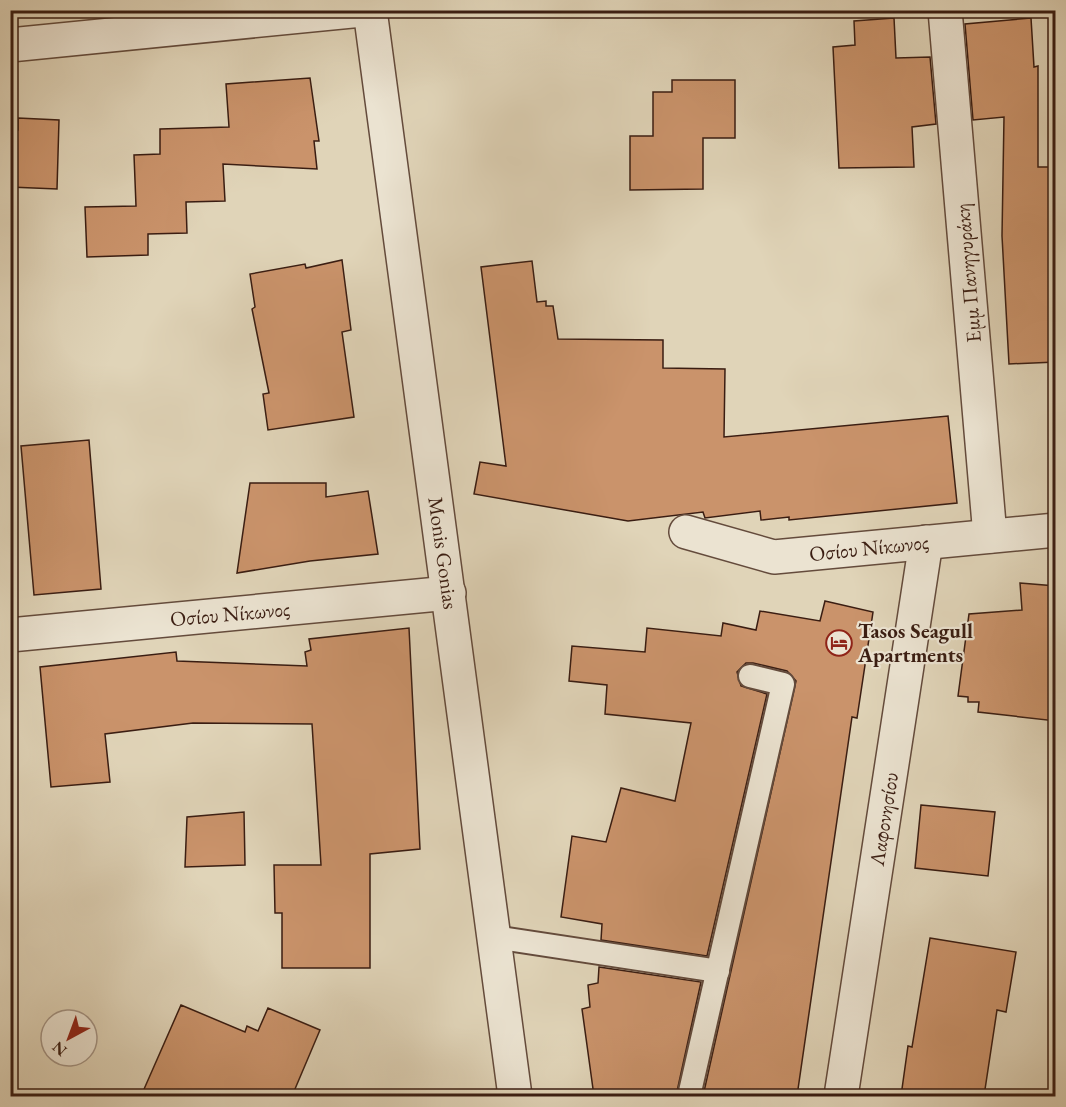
<svg xmlns="http://www.w3.org/2000/svg" width="1066" height="1107" font-family="'EB Garamond',serif">
  <rect width="100%" height="100%" fill="#e0d4b8"/>
  <filter id="stains"><feTurbulence type="fractalNoise" baseFrequency=".00333" numOctaves="4"/><feColorMatrix values="0 0 0 0 .2 0 0 0 0 .09 0 0 0 0 .02 0 0 0 .5 -.17"/></filter>
  <radialGradient id="worn" r=".72"><stop offset=".6" stop-color="#630" stop-opacity="0"/><stop offset="1" stop-color="#630" stop-opacity=".3"/></radialGradient>
  <g fill="#ca936b" stroke="#3a1d12" stroke-width="1.5">
    <path d="M894,18L896,58L930,57L936,124L912,127L914,167L839,168L833,47L855,45L854,21Z"/>
    <path d="M1031,18L1034,67L1038,66V167H1056V362L1009,364L1002,236L1004,117L973,120L965,24Z"/>
    <path d="M310,78L319,141H314L317,169L223,164L225,201L186,202L187,233L148,234V255L87,257L85,207L136,206L134,155L160,154V129L229,127L226,84Z"/>
    <path d="M672,80H735V138H703V189L630,190V136H653V92H672Z"/>
    <path d="M18,118L59,120L57,189L10,187V130H18Z"/>
    <path d="M342,260L351,330L342,332L354,417L268,430L263,394L269,393L252,309L255,307L250,274L305,264L306,268Z"/>
    <path d="M532,261L537,302L546,301V306H553L558,339L663,340V368L725,369L724,437L948,416L957,503L789,520V517L761,520L760,511L705,518L703,512L628,521L474,494L480,462L506,466L481,267Z"/>
    <path d="M89,440L101,589L34,595L21,446Z"/>
    <path d="M250,483H326V497L368,491L378,554L310,561L237,573Z"/>
    <path d="M1020,583L1056,586V721L978,712L979,702H968V697L958,696L969,614L1022,610Z"/>
    <path d="M825,601L873,612L857,718L852,717L797,1096H703L796,681L787,671L753,663H746L737,672L741,686L767,694L707,956L601,940L602,924L561,917L572,836L606,842L621,788L675,801L691,723L605,714L607,685L569,681L572,646L645,652L647,628L721,636L723,623L756,630L760,611L820,621Z"/>
    <path d="M409,628L420,849L370,854V968H282V913H275L274,865H321L312,724L193,723L105,734L110,782L51,787L40,667L176,652L177,661L307,666L305,652L311,650L309,639Z"/>
    <path d="M921,805L995,812L988,876L915,868Z"/>
    <path d="M244,812L245,865L185,867L187,817Z"/>
    <path d="M930,938L1016,952L1006,1012L997,1010L984,1096H901L908,1046L912,1047Z"/>
    <path d="M599,967L701,982L676,1096H594L582,1009L590,1007L588,985L598,983Z"/>
    <path d="M181,1005L245,1032L247,1026L258,1031L268,1008L320,1030L292,1096H141Z"/>
  </g>
  <g fill="none" stroke-linecap="round" stroke-linejoin="round">
    <g stroke="#644b3c" stroke-width="26">
      <g id="service">
        <path d="M494,937L718,971"/>
        <path d="M689,1096L783,684L750,676"/>
      </g>
    </g>
    <g stroke="#644b3c" stroke-width="36">
      <g id="minor">
        <path d="M370,10L515,1096"/>
        <path d="M945,10L990,536"/>
        <path d="M10,45L362,10"/>
        <path d="M686,532L774,557L1056,530"/>
        <path d="M10,635L449,593"/>
        <path d="M841,1096L926,542"/>
      </g>
    </g>
    <use href="#service" stroke="#ebe3d1" stroke-width="22"/>
    <use href="#minor" stroke="#ebe3d1" stroke-width="33"/>
  </g>
  <defs>
    <g id="hotel-ring" transform="scale(1.35)"><circle r="9.5" fill="#ebe3d1" stroke="#8f2418" stroke-width="1.5"/><path d="M-6-4.5h1.5V1H6V5H4.5V3h-9V5H-6ZM-4 0a1.8 1.8 0 1 1 3.6 0ZM.5 0V-2.5h3Q6-2.5 6 0Z" fill="#8f2418"/></g>
  </defs>
  <g fill-rule="evenodd">
    <use href="#hotel-ring" x="839" y="643"/>
  </g>
  <g text-anchor="middle" stroke-width="4.5" stroke-linejoin="round" paint-order="stroke">
    <g font-size="21" fill="#3a1d12" stroke="#ebe3d1">
      <text transform="translate(968 273) rotate(-95)" y="7">Εμμ Πανηγυράκη</text>
      <text transform="translate(869 548) rotate(-6)" y="7">Οσίου Νίκωνος</text>
      <text transform="translate(443 553) rotate(82)" y="7">Monis Gonias</text>
      <text transform="translate(230 614) rotate(-5)" y="7">Οσίου Νίκωνος</text>
      <text transform="translate(884 819) rotate(-81)" y="7">Λαφονησίου</text>
    </g>
    <g font-size="21" font-weight="bold" fill="#3a1d12" stroke="#ebe3d1" text-anchor="start">
      <text x="858" y="638">Tasos Seagull<tspan x="858" dy="24">Apartments</tspan></text>
    </g>
  </g>
  <rect width="1066" height="1107" fill="none" stroke="#e0d4b8" stroke-width="36"/>
  <rect x="12" y="12" width="1042" height="1083" fill="none" stroke="#3a1d12" stroke-width="3"/>
  <rect x="18" y="18" width="1030" height="1071" fill="none" stroke="#3a1d12" stroke-width="1.5"/>
  <g transform="translate(69 1038) rotate(221)"><circle r="28" fill="#ebe3d1" stroke="#a49485" stroke-width="1.5"/>
  <path d="M0-4.5L10 22L0 15L-10 22Z" fill="#8f2418"/>
  <text y="-9" font-size="16" font-weight="bold" text-anchor="middle" fill="#3a1d12">N</text>
  </g>
  <rect width="100%" height="100%" filter="url(#stains)"/>
  <rect width="100%" height="100%" fill="url(#worn)"/>
</svg>
